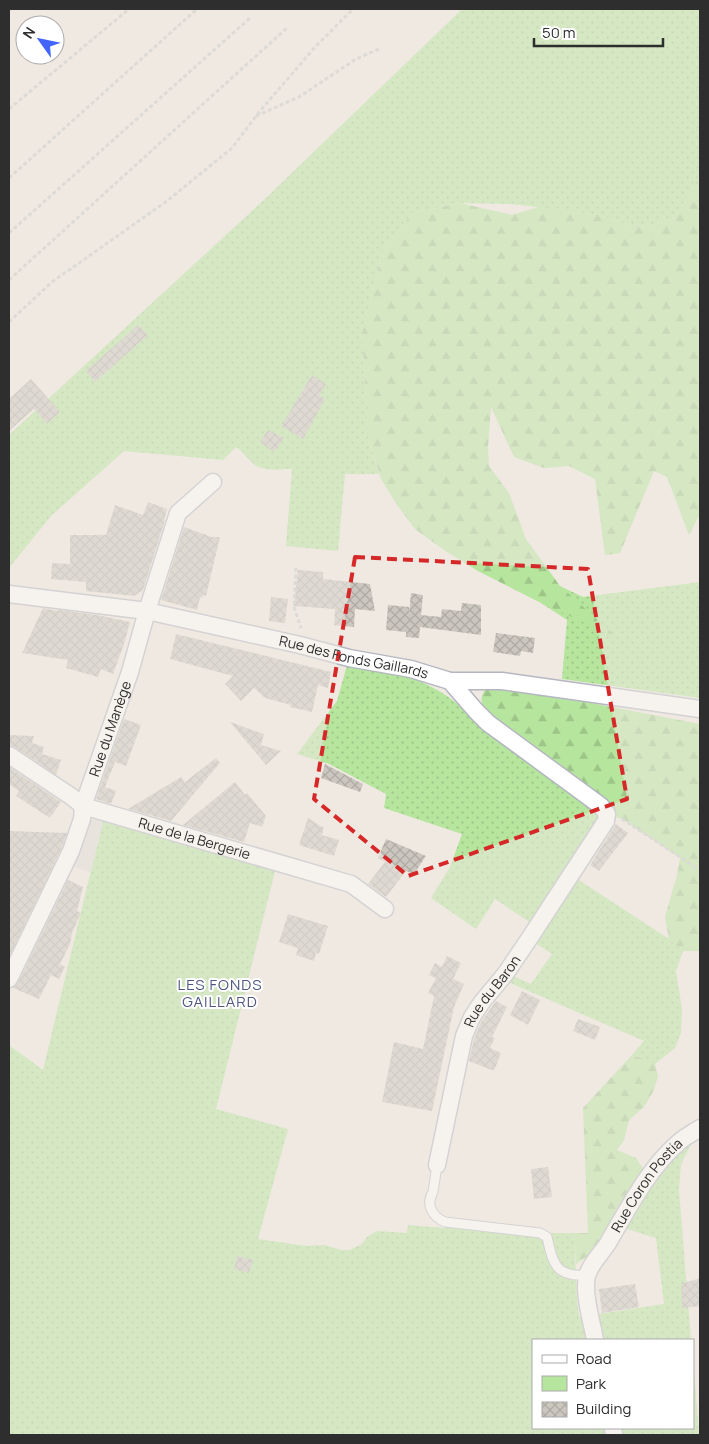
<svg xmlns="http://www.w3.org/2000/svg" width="709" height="1444" font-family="Manrope,sans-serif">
  <defs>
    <pattern id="green-dots" width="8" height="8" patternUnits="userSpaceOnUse" patternTransform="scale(1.25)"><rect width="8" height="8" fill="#b6e59e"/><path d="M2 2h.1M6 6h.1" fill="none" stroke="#9dc588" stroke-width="1.8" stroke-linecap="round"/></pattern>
    <pattern id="forest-firs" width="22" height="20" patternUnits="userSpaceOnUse" patternTransform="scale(1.25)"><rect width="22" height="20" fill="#b6e59e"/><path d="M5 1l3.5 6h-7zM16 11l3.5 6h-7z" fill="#9dc588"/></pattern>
    <pattern id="building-cross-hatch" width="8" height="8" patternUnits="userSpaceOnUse" patternTransform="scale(1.25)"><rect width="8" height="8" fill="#cbc7bf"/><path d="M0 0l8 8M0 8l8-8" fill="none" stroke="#afaba4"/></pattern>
  </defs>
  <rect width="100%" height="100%" fill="#efe9e1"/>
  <g fill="url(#green-dots)">
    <path d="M462,9H700V175L675,218L638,228L599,215L512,204L460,203L412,213L382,253L362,333L368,435L379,474H345L338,551L286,546L292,469C280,469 265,472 255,465C248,460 244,452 236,447L223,460L124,451L51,516L9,568V435L267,197Z"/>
    <path d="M700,582V698L562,679L567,620L541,603H556L560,586L583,597Z"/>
    <path d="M349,658C379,667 411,675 439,691C451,698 460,706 470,715L607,814L571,875L669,939L683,951L676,971L682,1009L681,1033L675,1048L655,1064L646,1059L631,1056L644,1041L501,979L506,973L531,984L552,954L529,939L537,927L495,899L476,929L431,898L450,867L462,834L384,808L386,794L329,764L297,754L337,701Z"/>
    <path d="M105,812L277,863L216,1109L288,1129L258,1239L306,1246L324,1245L342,1250H350L362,1244L367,1237L377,1231L407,1233L408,1225L444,1228L445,1222L540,1233H574C576,1261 575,1289 579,1317L664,1304L656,1238L627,1229L619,1224L648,1176L694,1139L681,1164L679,1190L691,1340H533V1428H693V1357L699,1435H9V1045L43,1070Z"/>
  </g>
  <g fill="url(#forest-firs)">
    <path d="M700,175V514L689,535L667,477L654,471L620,553L605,555L595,479L569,466L544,468L514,457L491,407L488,447L489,466L509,493L526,539L560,586L618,638L541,603L478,571L444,550L415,529L397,505L381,479L368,435L362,333L382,253L412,213L460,203L512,215L539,207L599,215L638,228L675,218Z"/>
    <path d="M492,687L560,697L700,724V951H683L669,939L665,917L677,875L680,858L622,819L607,814L492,717C483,706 477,702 486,688Z"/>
    <path d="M631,1056L647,1059L655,1064L658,1077L653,1092L644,1107L629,1120L624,1140L617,1150L636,1158L648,1176L595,1251L576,1264L574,1233H588L583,1108Z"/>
  </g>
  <path fill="#dfdcd8" d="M96,817L104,818L91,873L68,864L88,824L92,819Z"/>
  <g fill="url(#building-cross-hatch)">
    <path d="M138,325L148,335L95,382L86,371Z"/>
    <path d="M312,375L326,384L319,395L325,399L303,439L281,426Z"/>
    <path d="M31,379L60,412L47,424L34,409L9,431V399Z"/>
    <path d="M268,430L284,438L274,452L260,442Z"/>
    <path d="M148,502L167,509L164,520H165L143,590L134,596L86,591V582L51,579L52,563L70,564V535H106L115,505L143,515Z"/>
    <path d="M184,527L212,537H220L206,596L203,595L202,598L200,597L197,610L161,600Z"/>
    <path d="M298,570L323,572V579L370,584L375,611L355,609L354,627L334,625L335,609L294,606Z"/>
    <path d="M411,593L423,595L421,615L441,617L442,609L461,611L462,603L481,605V635L420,627L419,638L406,637V632L386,630L388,605L409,607V614Z"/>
    <path d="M271,597L288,599L285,623L269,621Z"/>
    <path d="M43,608L57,611L58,610L97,615L130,622L124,644L113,674L101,669L98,677L66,668L68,660L22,653Z"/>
    <path d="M496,633L535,638L533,653L521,651L520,656L493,652Z"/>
    <path d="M176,634L331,672L328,688L318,685L312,712L290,707L291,705L265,698L254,688L241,701L225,684L233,676L170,659Z"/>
    <path d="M124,719L141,725L126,766L115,762L105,787L116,791L111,804L96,799Z"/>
    <path d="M230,722L264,734L261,745L281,751L266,765Z"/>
    <path d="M9,735L34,736L32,743L44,747L42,754L61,760L56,775L15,747L9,745Z"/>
    <path d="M216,758L220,763L171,821L128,809L181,777L185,782Z"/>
    <path d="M325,764L363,784L360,792L321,778Z"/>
    <path d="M9,767L61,802L50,818L16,796L19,791L9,784Z"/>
    <path d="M235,782L245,795L247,793L266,816L262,827L250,823L244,842L183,825Z"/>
    <path d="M308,818L324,828L322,835L339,840L334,856L299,845Z"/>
    <path d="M616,824L628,833L599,871L590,865Z"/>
    <path d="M9,831L67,833L62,847L9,957Z"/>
    <path d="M386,839L426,856L414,874L406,871L386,897L368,884L385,862L378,858Z"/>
    <path d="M68,880L83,887L77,911L81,913L72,933L70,944L60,964L65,967L59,979L51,975L39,999L13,988L18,983Z"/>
    <path d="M288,914L328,926L319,954L316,953L314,961L296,955L298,948L279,942Z"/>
    <path d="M447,956L461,963L453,979L464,984L454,1007L432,1111L382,1102L394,1042L423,1049L434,996L428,993L436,978L429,975L435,963L442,967Z"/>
    <path d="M522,991L540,1000L528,1025L510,1015Z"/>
    <path d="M496,1001L507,1007L492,1037L495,1038L490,1048L501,1053L494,1071L469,1061L474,1039L481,1022Z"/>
    <path d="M578,1019L600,1027L595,1040L573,1031Z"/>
    <path d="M548,1167L552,1197L534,1199L531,1169Z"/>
    <path d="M237,1256L253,1260L249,1273L234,1269Z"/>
    <path d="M700,1278V1306L682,1308L681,1284Z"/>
    <path d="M635,1284L639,1307L602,1313L599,1289Z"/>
  </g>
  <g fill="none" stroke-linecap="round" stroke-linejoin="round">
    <g stroke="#b4b7c1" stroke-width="11">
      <path id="lane" d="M437,1165L433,1192C425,1205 433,1217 445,1222L540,1233L547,1237C553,1264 556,1278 588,1275"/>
    </g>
    <g stroke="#b4b7c1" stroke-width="19">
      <g id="street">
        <path id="s1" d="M9,594L147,611L300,645L349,658L411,669L450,681H502L700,709"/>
        <path id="s2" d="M9,755L72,797L83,806L351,884L385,909"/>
        <path id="s3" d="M9,979L71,851L82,819L83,806L130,672L147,611L178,513L213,482"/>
        <path id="s4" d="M437,1165L464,1036L472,1017L482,1002L506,973L529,939L606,821L607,814L601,806L488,723L476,711L450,681"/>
        <path id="s5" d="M595,1340C592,1322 583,1294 587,1276C590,1264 601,1254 608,1243C628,1209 648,1169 678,1143C684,1137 693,1133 700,1128"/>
        <path d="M613,1428L614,1435"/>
      </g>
    </g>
    <g stroke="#c9c9c9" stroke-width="3" stroke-dasharray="4 2.5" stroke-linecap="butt">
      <path d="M9,109L129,9"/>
      <path d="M256,116L299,97L356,59L379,49"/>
      <path d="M9,178L197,9"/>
      <path d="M9,233L250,18"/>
      <path d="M9,280L288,27"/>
      <path d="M9,322L52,282L167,201L232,148L260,111L316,46L353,9"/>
      <path d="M296,568L294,607L301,628"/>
      <path d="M622,819L700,870"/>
    </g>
    <use href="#lane" stroke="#fff" stroke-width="9"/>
    <use href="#street" stroke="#fff" stroke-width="16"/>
  </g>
  <path d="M0 0H709V1444H0ZM355,557L588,569L627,799L408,876L314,799Z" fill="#efe9e1" fill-opacity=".55" fill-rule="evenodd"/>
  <path fill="none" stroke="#d62828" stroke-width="4" stroke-dasharray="10 6" stroke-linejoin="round" d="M355,557L588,569L627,799L408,876L314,799Z"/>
  <g text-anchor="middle" stroke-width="4" stroke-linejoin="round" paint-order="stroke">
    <g font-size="14" fill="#2e2e2e" stroke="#fff">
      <text dy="5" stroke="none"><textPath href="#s1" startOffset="351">Rue des Fonds Gaillards</textPath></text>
      <text dy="5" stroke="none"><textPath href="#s3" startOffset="271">Rue du Manège</textPath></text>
      <text dy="5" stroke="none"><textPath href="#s2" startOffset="206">Rue de la Bergerie</textPath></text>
      <text dy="5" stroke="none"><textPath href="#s4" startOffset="185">Rue du Baron</textPath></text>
      <text dy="5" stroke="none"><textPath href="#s5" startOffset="174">Rue Coron Postia</textPath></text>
    </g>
    <g font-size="15" letter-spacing="1" fill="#4d5680" stroke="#fff">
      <text x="220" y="990">LES FONDS<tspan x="220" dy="17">GAILLARD</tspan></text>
    </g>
  </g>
  <rect width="709" height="1444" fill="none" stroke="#2e2e2e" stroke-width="20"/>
  <rect x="532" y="1339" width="162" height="90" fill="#ffffff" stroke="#ababab"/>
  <rect x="542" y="1355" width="25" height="8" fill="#ffffff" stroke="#ababab"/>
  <text x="576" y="1364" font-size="15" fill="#2e2e2e">Road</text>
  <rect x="542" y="1376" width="25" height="15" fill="#b6e59e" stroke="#ababab"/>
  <text x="576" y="1389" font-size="15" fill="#2e2e2e">Park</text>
  <rect x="542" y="1402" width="25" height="15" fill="url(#building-cross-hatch)" stroke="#ababab"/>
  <text x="576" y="1414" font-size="15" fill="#2e2e2e">Building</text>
  <g transform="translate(40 40) rotate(303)"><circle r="24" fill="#ffffff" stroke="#ababab"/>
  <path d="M0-4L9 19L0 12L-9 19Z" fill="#4264fb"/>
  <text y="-8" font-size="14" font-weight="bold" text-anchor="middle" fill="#2e2e2e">N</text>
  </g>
  <path d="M534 38v8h129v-8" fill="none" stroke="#2e2e2e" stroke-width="2.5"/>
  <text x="542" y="38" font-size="15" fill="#2e2e2e" stroke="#ffffff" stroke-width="4" paint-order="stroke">50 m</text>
</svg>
